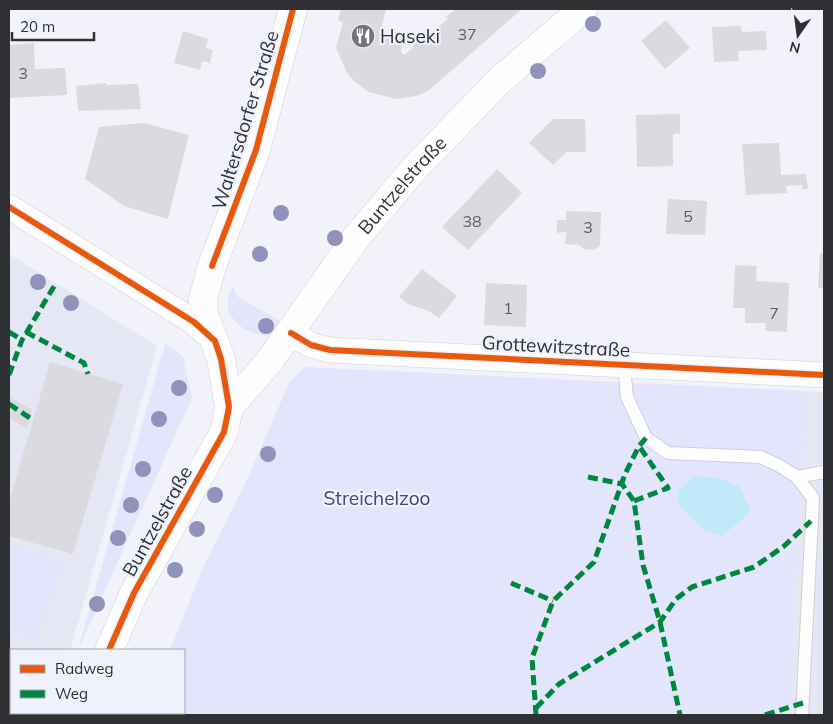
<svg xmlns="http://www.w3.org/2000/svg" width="833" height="724" font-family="Mulish,sans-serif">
  <rect width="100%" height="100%" fill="#f2f3fa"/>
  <g fill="#e5e7f4">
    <path d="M9,254L157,346L70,650H11V713H52L51,715H9Z"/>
    <path d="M807,391L824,392V715H788Z"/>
  </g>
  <g fill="#e2e5fc">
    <path d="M232,286L238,297L284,323C281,326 278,330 276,332C259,342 233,326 228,309C226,302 230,294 232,286Z"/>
    <path d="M165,344L183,356L192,398L78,650Z"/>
    <path d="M305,367L807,391L788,715H127L128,713H184V650H170L203,568L244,486L290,381Z"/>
    <path d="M9,546L63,563L34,642L9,628Z"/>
  </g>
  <path fill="#c0e9fa" d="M694,476L718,478L740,487L750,510L742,520L721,536L702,529L678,505V491Z"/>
  <g fill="#dadae0">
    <path d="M341,9H386L380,34L403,39L401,52L404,55L412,49L415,38L425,37L448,19L445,17L456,9H522L428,91L416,96L397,99L368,92L353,80L346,71L336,48L343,22L338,20Z"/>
    <path d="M666,20L690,48L665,69L641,41Z"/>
    <path d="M741,26L742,32L766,31L767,50L738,51L739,61L714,62L712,27Z"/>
    <path d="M183,31L208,39L206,48L213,50L210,63L202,61L200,70L174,63Z"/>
    <path d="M34,43L35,69L65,68L67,95L9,98V45Z"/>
    <path d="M106,83L107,85L138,84L141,109L78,111L76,86Z"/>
    <path d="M680,114V134H673V166L637,167L636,115Z"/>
    <path d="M553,119H585L586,152H566L553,165L529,143Z"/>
    <path d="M144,123L189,135L168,219L124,206L85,179L99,127Z"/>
    <path d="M779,143L781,175L806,174L808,189H802V185L786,186L787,193L746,195L742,144Z"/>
    <path d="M497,169L522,193L468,250L442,227Z"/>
    <path d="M668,199L707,201L705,235L666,234Z"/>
    <path d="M566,211L601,212L600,246L593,250L584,249L579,245L565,244L566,232L557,233V220H566Z"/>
    <path d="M820,253H824V288H818Z"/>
    <path d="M735,265L757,266L756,281L789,283L787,332L765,331L766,323H745V308H733Z"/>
    <path d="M422,269L457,296L439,318L429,311L410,305L399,297Z"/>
    <path d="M486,283L527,285L526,327L484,325Z"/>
    <path d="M50,362L123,384L73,554L9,536V503Z"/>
    <path d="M9,397L32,410L27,428L9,418Z"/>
  </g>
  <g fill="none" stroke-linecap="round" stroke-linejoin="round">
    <g stroke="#cfd0d5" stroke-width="14">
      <g id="service">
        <path d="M624,364L627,397L646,438L668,453L760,457L778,465L797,477L813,498L802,715"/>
        <path d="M797,477L824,472"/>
      </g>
    </g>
    <g stroke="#cfd0d5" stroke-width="26">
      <g id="minor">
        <path d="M9,207L194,322L215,341"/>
        <path d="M291,333L311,345L330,350L824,375"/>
      </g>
    </g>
    <g stroke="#cfd0d5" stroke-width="29">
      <g id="tertiary">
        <path d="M229,407L221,359L203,311V299L212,266L256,150L293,9"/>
        <path id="s1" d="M109,650L134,593L224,432L229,407L268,363L356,238L414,169L500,80L583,9"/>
        <path d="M85,715L86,713"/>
      </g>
    </g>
    <use href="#service" stroke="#fdfdfe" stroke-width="12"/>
    <use href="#minor" stroke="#fdfdfe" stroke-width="25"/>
    <use href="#tertiary" stroke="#fdfdfe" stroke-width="28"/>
    <g stroke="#00873e" stroke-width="5" stroke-dasharray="10 5" stroke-linecap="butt">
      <path d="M9,332L22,340"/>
      <path d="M26,332L84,363L88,374"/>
      <path d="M9,375L22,340L56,283"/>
      <path d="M9,404L33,420"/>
      <path d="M588,477L622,484L634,501L643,565L660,622L680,715"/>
      <path d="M634,501L668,488L639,446"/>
      <path d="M511,583L553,601"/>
      <path d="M9,672L11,667"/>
      <path d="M536,708L559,684L660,622L676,599L692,587L754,567L783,547L811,521"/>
      <path d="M23,715V713"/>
      <path d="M536,715L532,658L553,601L594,562L625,474L639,446L646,438"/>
      <path d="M765,715L803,703"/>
    </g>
    <g stroke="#eff1fd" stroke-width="9">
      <g id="cycleway">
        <path d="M9,207L194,322L215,341L221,359L229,407L224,432L134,593L109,650"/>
        <path d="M212,266L256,150L293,9"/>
        <path d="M291,333L311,345L330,350L824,375"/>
      </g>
    </g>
    <use href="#cycleway" stroke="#e8590c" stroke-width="6"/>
  </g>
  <g fill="#9092bb">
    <circle cx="593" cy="24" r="8"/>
    <circle cx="538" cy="71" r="8"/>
    <circle cx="281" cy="213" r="8"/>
    <circle cx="335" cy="238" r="8"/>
    <circle cx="260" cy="254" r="8"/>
    <circle cx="38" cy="282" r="8"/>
    <circle cx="71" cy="303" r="8"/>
    <circle cx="266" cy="326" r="8"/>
    <circle cx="179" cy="388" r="8"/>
    <circle cx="159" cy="419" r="8"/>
    <circle cx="268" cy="454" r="8"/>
    <circle cx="143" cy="469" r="8"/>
    <circle cx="215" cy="495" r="8"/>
    <circle cx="131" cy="505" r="8"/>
    <circle cx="197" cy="529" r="8"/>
    <circle cx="118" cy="538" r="8"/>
    <circle cx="175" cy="570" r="8"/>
    <circle cx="97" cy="604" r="8"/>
  </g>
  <defs>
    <g id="restaurant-disc" transform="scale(1.25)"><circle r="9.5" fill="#74757a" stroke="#eff1fd"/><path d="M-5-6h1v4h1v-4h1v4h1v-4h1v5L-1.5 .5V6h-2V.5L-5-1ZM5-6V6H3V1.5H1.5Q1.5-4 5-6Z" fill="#fff"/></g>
  </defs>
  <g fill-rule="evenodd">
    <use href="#restaurant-disc" x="363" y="36"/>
  </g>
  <g text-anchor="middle" stroke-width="4.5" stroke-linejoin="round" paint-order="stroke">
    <g font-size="16" fill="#5c5d62">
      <text x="467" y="40">37</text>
      <text x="23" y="79">3</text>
      <text x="688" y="222">5</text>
      <text x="472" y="227">38</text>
      <text x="588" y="233">3</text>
      <text x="508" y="314">1</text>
      <text x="774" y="319">7</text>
    </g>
    <g font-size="19" fill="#303135" stroke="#eff1fd" text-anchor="start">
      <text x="380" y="43">Haseki</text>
    </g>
    <g font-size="19" fill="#303135" stroke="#eff1fd">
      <text transform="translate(245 120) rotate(-73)" y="7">Waltersdorfer Straße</text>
      <text dy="7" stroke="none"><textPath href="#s1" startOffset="554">Buntzelstraße</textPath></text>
      <text transform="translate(556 346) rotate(3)" y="7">Grottewitzstraße</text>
      <text transform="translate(157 521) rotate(-61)" y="7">Buntzelstraße</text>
    </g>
    <g font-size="19" fill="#3f4387" stroke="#eff1fd">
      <text x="377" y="505">Streichelzoo</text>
    </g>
  </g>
  <rect width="833" height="724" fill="none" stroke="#303135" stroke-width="20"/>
  <rect x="10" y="649" width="175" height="65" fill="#eff1fd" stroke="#a3a4ad"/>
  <rect x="20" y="665" width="25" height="8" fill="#e8590c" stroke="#a3a4ad"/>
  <text x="55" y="674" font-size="15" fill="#303135">Radweg</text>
  <rect x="20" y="690" width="25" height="8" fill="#00873e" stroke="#a3a4ad"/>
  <text x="55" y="699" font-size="15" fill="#303135">Weg</text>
  <g transform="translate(798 35) rotate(194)" stroke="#eff1fd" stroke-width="4" paint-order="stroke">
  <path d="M0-4L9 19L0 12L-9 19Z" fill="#303135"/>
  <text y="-8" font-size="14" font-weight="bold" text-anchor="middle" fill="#303135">N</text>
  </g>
  <path d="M12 32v8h82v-8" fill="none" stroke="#303135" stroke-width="2.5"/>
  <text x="20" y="32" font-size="15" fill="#303135" stroke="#eff1fd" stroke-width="4" paint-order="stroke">20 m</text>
</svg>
